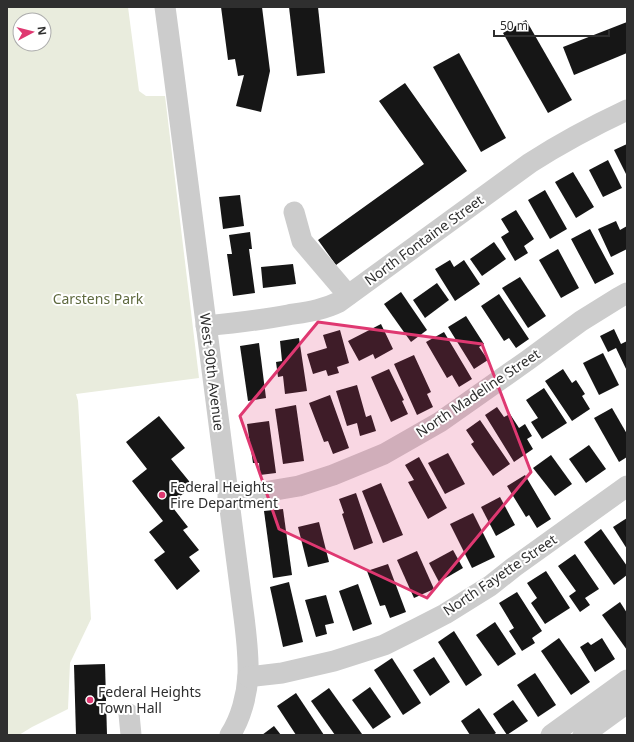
<svg xmlns="http://www.w3.org/2000/svg" width="634" height="742" font-family="'Noto Sans',sans-serif">
  <rect width="100%" height="100%" fill="#fff"/>
  <path fill="#e9ecdd" fill-rule="evenodd" d="M7,7H128L139,91L146,96H165L199,378L76,394L78,401L91,619L70,663L68,709L32,727L19,735H7ZM20,20H44V44H20Z"/>
  <g fill="#161616">
    <path d="M221,7H262L270,71L261,112L236,106L244,75L238,76L235,59L228,60Z"/>
    <path d="M289,7H318L325,73L297,76Z"/>
    <path d="M526,20L572,100L548,113L503,33Z"/>
    <path d="M627,22V53L574,75L563,47Z"/>
    <path d="M459,53L506,138L481,152L433,67Z"/>
    <path d="M405,83L467,171L336,265L318,240L424,164L379,101Z"/>
    <path d="M627,144V176L614,150Z"/>
    <path d="M608,160L622,188L603,197L589,170Z"/>
    <path d="M573,172L594,207L576,218L555,182Z"/>
    <path d="M545,190L567,229L550,239L528,200Z"/>
    <path d="M240,195L244,226L223,229L219,197Z"/>
    <path d="M516,210L534,239L524,246L528,253L515,261L501,237L509,232L501,219Z"/>
    <path d="M616,221L620,230L627,226V249L611,257L598,229Z"/>
    <path d="M590,229L614,274L595,284L571,239Z"/>
    <path d="M250,232L252,249H249L255,293L233,296L227,254H232L229,235Z"/>
    <path d="M494,242L506,259L482,276L470,259Z"/>
    <path d="M558,249L579,288L561,298L539,260Z"/>
    <path d="M450,260L454,267L464,260L480,284L455,301L435,269Z"/>
    <path d="M293,264L296,284L263,288L261,267Z"/>
    <path d="M520,277L546,316L528,328L502,288Z"/>
    <path d="M437,283L449,300L425,318L413,300Z"/>
    <path d="M401,292L427,330L411,342L384,304Z"/>
    <path d="M499,294L529,339L516,348L509,338L504,341L481,306Z"/>
    <path d="M466,316L484,344L479,347L488,360L474,369L448,327Z"/>
    <path d="M381,324L393,349L375,359L373,354L359,361L348,341Z"/>
    <path d="M614,329L621,344L627,341V371L616,348L608,352L600,336Z"/>
    <path d="M340,330L349,363L337,367L339,373L328,376L326,370L313,374L307,354L327,348L323,335Z"/>
    <path d="M444,332L472,379L459,387L452,375L447,378L426,342Z"/>
    <path d="M299,338L307,391L285,394L283,376L278,377L276,362L282,361L280,341Z"/>
    <path d="M259,343L266,398L248,401L240,346Z"/>
    <path d="M603,353L619,385L599,395L583,363Z"/>
    <path d="M414,355L431,392L427,394L433,407L417,415L394,364Z"/>
    <path d="M389,369L404,400L402,401L408,414L391,422L371,377Z"/>
    <path d="M563,369L572,383L576,380L585,394L582,396L590,409L572,421L545,381Z"/>
    <path d="M357,385L366,417L371,415L376,431L360,436L357,423L347,426L336,391Z"/>
    <path d="M544,388L567,423L542,439L531,422L538,418L526,400Z"/>
    <path d="M330,395L349,448L333,454L328,441L324,442L309,403Z"/>
    <path d="M296,405L304,461L283,464L275,409Z"/>
    <path d="M497,407L504,417L510,414L519,428L525,424L532,436L527,439L533,449L514,462L485,415Z"/>
    <path d="M612,408L627,434V457L619,462L594,418Z"/>
    <path d="M159,416L185,448L171,459L193,486L170,504L188,527L183,530L199,550L189,557L200,571L177,590L154,560L165,552L149,532L163,521L132,481L147,469L126,442Z"/>
    <path d="M480,420L510,464L493,476L471,444L474,442L466,430Z"/>
    <path d="M269,421L276,473L260,475L259,463H253L247,424Z"/>
    <path d="M589,445L606,469L586,483L569,459Z"/>
    <path d="M448,453L465,484L445,494L428,463Z"/>
    <path d="M551,455L572,484L555,496L533,468Z"/>
    <path d="M419,457L447,508L428,519L408,482L414,480L405,465Z"/>
    <path d="M525,475L551,519L537,528L529,515L526,517L507,486Z"/>
    <path d="M381,483L403,535L383,543L362,491Z"/>
    <path d="M356,493L373,543L354,550L342,514L344,513L339,499Z"/>
    <path d="M500,497L515,525L496,536L481,507Z"/>
    <path d="M283,509L292,575L273,578L264,511Z"/>
    <path d="M473,513L495,557L472,568L450,524Z"/>
    <path d="M627,518V549L613,527Z"/>
    <path d="M319,522L329,562L308,567L298,527Z"/>
    <path d="M601,529L627,566V575L614,585L584,542Z"/>
    <path d="M453,550L463,568L439,582L429,563Z"/>
    <path d="M417,551L434,589L414,598L397,560Z"/>
    <path d="M575,554L599,589L585,598L590,605L580,612L569,596L576,591L558,566Z"/>
    <path d="M388,564L406,612L390,618L385,605L380,606L367,571Z"/>
    <path d="M546,571L570,608L545,624L531,603L537,598L527,583Z"/>
    <path d="M289,582L303,642L283,647L270,587Z"/>
    <path d="M358,584L372,624L353,631L339,591Z"/>
    <path d="M517,592L542,631L532,638L535,643L522,651L509,631L514,628L499,603Z"/>
    <path d="M326,595L334,623L325,625L327,634L316,637L305,600Z"/>
    <path d="M620,602L627,613V650L602,615Z"/>
    <path d="M495,622L516,654L498,666L476,635Z"/>
    <path d="M454,631L482,675L466,686L438,642Z"/>
    <path d="M559,638L590,682L571,695L541,651Z"/>
    <path d="M602,638L615,659L595,672L580,647L588,642L591,645Z"/>
    <path d="M434,657L450,682L430,696L413,670Z"/>
    <path d="M392,658L421,703L403,715L374,670Z"/>
    <path d="M105,664L107,735H76L74,665Z"/>
    <path d="M535,673L556,705L538,717L517,685Z"/>
    <path d="M370,687L391,717L373,729L352,700Z"/>
    <path d="M329,688L362,734L361,735H335L311,701Z"/>
    <path d="M296,693L324,735H296L277,706Z"/>
    <path d="M513,700L528,721L507,735L493,714Z"/>
    <path d="M479,708L496,733L493,735H470L461,721Z"/>
    <path d="M274,726L281,735H262Z"/>
  </g>
  <g fill="none" stroke-linecap="round" stroke-linejoin="round">
    <g stroke="#ccc" stroke-width="21">
      <path d="M165,7C185,156 204,305 223,455C229,504 236,553 242,602C245,626 249,650 248,675C247,695 241,718 230,735"/>
      <path d="M294,212L302,241L348,295"/>
      <path d="M206,326C234,323 261,320 288,315C306,312 323,310 339,302L530,163C561,143 593,126 627,110"/>
      <path d="M228,498L299,486L333,475L384,454L440,422L528,360L581,321L618,298L627,293"/>
      <path d="M248,677L282,673L334,661L384,645L418,628L445,614L490,586L514,567L627,486"/>
      <path d="M129,714L131,735"/>
      <path d="M551,735L627,680"/>
      <path d="M583,735L627,703"/>
    </g>
  </g>
  <path fill="#df3871" fill-opacity="0.2" stroke="#df3871" stroke-width="3" stroke-linejoin="round" d="M318,322L482,344L531,472L427,598L279,529L240,416Z"/>
  <g fill="#df3871" stroke="#fff" stroke-width="1.5">
    <circle cx="162" cy="495" r="4"/>
    <circle cx="90" cy="700" r="4"/>
  </g>
  <g text-anchor="middle" stroke-width="4" stroke-linejoin="round" paint-order="stroke">
    <g font-size="14" fill="#2f2f2f" stroke="#fff">
      <text transform="translate(424 240) rotate(-36)" y="5">North Fontaine Street</text>
      <text transform="translate(212 372) rotate(83)" y="5">West 90th Avenue</text>
      <text transform="translate(478 393) rotate(-34)" y="5">North Madeline Street</text>
      <text transform="translate(500 575) rotate(-34)" y="5">North Fayette Street</text>
    </g>
    <g font-size="14" fill="#5e693e" stroke="#fff">
      <text x="98" y="304">Carstens Park</text>
    </g>
    <g font-size="14" fill="#2f2f2f" stroke="#fff" text-anchor="start">
      <text x="170" y="492">Federal Heights<tspan x="170" dy="16">Fire Department</tspan></text>
      <text x="98" y="697">Federal Heights<tspan x="98" dy="16">Town Hall</tspan></text>
    </g>
  </g>
  <rect width="634" height="742" fill="none" stroke="#2f2f2f" stroke-width="16"/>
  <g transform="translate(32 32) rotate(83)"><circle r="19" fill="#ffffff" stroke="#acacac"/>
  <path d="M0-3L7 15L0 10L-7 15Z" fill="#df3871"/>
  <text y="-6" font-size="11" font-weight="bold" text-anchor="middle" fill="#2f2f2f">N</text>
  </g>
  <path d="M494 30v6h115v-6" fill="none" stroke="#2f2f2f" stroke-width="2"/>
  <text x="500" y="30" font-size="12" fill="#2f2f2f" stroke="#ffffff" stroke-width="3" paint-order="stroke">50 m</text>
</svg>
